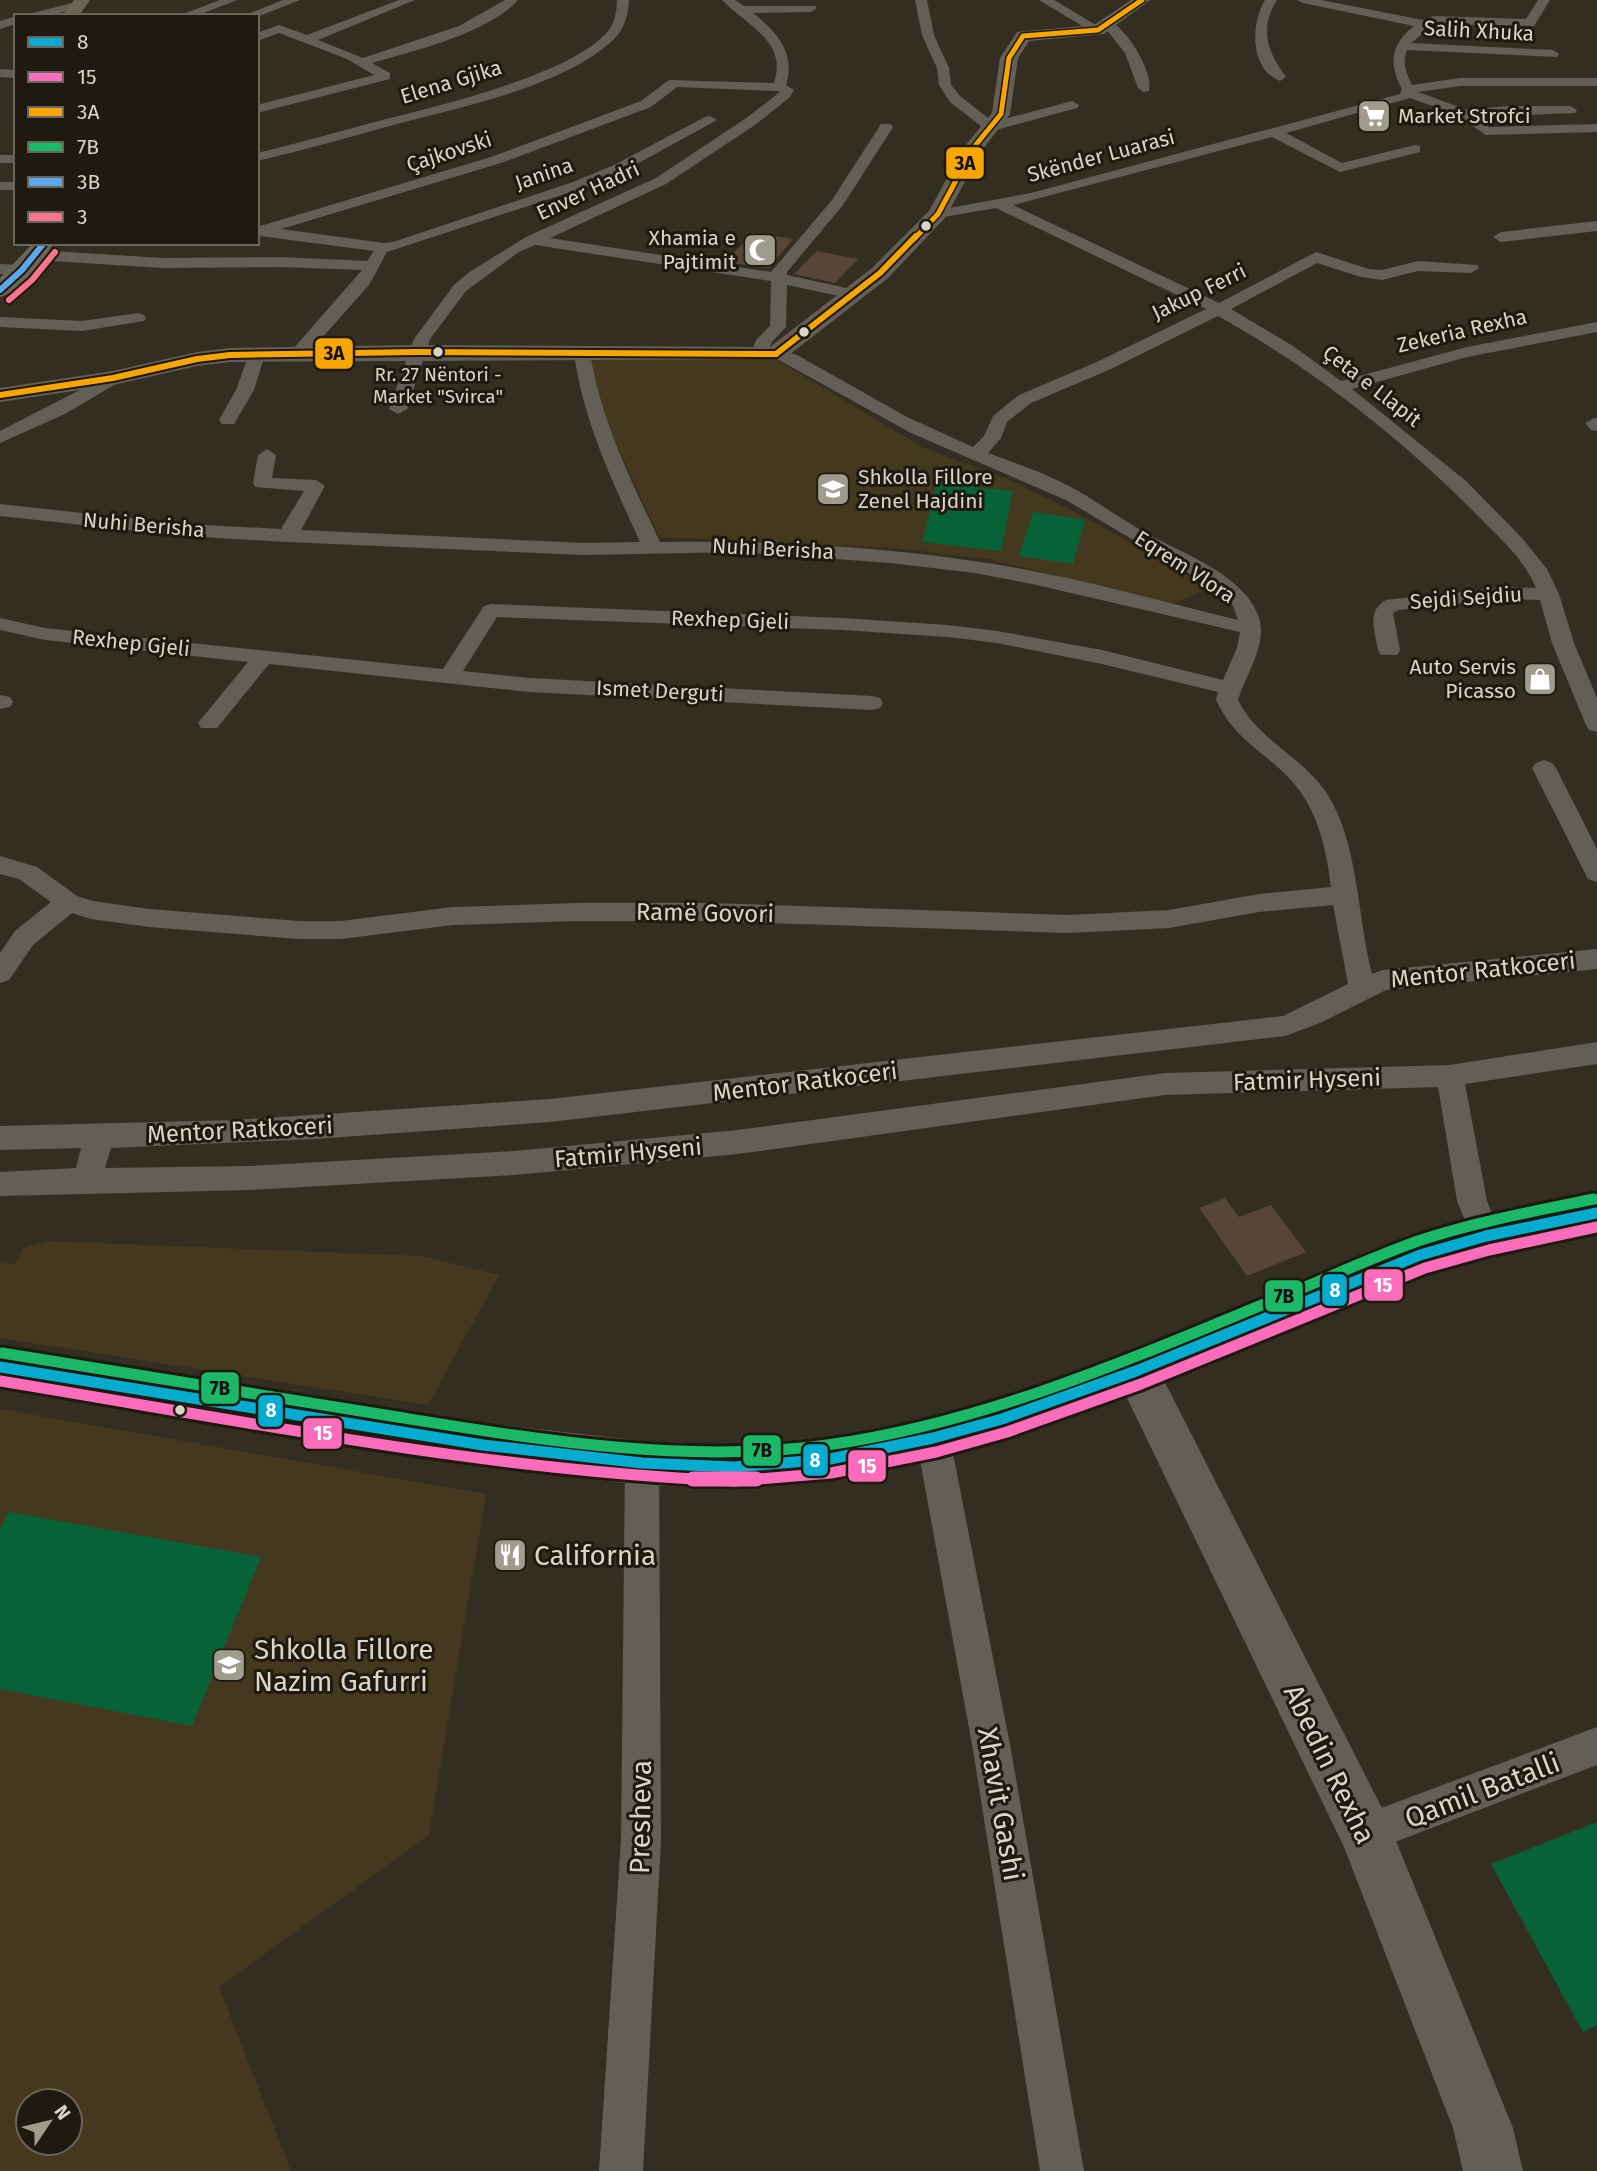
<svg xmlns="http://www.w3.org/2000/svg" width="1597" height="2171" font-family="'Fira Sans',sans-serif">
  <rect width="100%" height="100%" fill="#342e22"/>
  <g fill="#44391e" fill-rule="evenodd">
    <path d="M589,358L777,360L922,447L1010,480L1094,522L1209,588L1172,604L988,559L895,548L659,537L603,414Z"/>
    <path d="M47,1241L422,1256L499,1275L428,1405L0,1338V1263L14,1264L23,1248Z"/>
    <path d="M0,1409L486,1494L429,1835L219,1987L291,2171H0ZM28,2101H70V2143H28Z"/>
  </g>
  <g fill="#086238">
    <path d="M937,483L1013,491L1001,551L922,542Z"/>
    <path d="M1033,512L1085,520L1073,564L1019,556Z"/>
    <path d="M9,1512L261,1557L192,1726L0,1689V1529Z"/>
    <path d="M1597,1822V2025L1583,2032L1491,1864Z"/>
  </g>
  <g fill="#574637">
    <path d="M754,233L793,239L769,268L724,262Z"/>
    <path d="M817,251L858,259L835,283L794,274Z"/>
    <path d="M1225,1198L1239,1217L1271,1205L1306,1252L1247,1276L1199,1208Z"/>
  </g>
  <g fill="none" stroke-linecap="round" stroke-linejoin="round">
    <g fill="#645f56" fill-rule="evenodd">
      <path d="M220,0H237L196,16H178Z"/>
      <path d="M283,0H300L257,17L243,16Z"/>
      <path d="M399,0H415L318,40L363,58L459,26L505,0H518C487,34 415,50 372,63L390,73V79L257,113V105L374,75L347,59L279,33L257,41V33L279,25L307,35Z"/>
      <path d="M617,0H629C628,15 625,28 614,39C565,86 462,107 397,124C350,137 304,150 257,161V153C295,144 333,133 371,123C429,108 572,76 609,30C615,22 617,10 617,0Z"/>
      <path d="M722,0H735L744,6H815L817,8L811,12L753,13C777,32 796,53 786,85L794,90L790,97L755,125L666,184L550,238L771,272L832,200L881,124H891L893,127L843,205L787,272V275L860,291L862,294L854,299L787,285L786,327L772,342L765,358H753L751,354L756,340L770,326L771,281L535,245L519,252L466,291L430,339L407,409L398,414L389,409L414,339L454,285L468,273L526,237L656,178L745,119L780,92L777,91L677,87L651,107L501,163L281,229L384,243L393,242L573,182L614,165L705,117L710,116L717,120L624,171L583,188L387,252L369,285L305,357L299,358L291,353L293,349L362,270L280,267L163,268L35,260L27,255L35,250L163,258L280,257L367,261L374,251L260,236L257,235V227L491,157L641,101L669,80L774,83C788,41 746,25 722,0Z"/>
      <path d="M915,0H927L934,35L949,68L951,85L960,96L993,122L1072,101L1079,105L1077,108L996,130H986L950,102L939,85L937,68L922,35Z"/>
      <path d="M1039,0H1054L1104,30L1094,33Z"/>
      <path d="M1265,0H1277C1259,28 1267,52 1286,77L1280,81C1249,69 1251,23 1265,0Z"/>
      <path d="M1297,0H1321L1423,20L1433,16L1526,19L1538,0H1550L1534,26L1435,24L1411,43L1553,50L1559,54L1557,57L1407,50C1402,63 1406,73 1412,85L1460,78H1597V86H1460L1418,92L1467,110L1508,106H1570L1577,110L1575,113L1478,117L1489,127L1597,124V132L1486,135L1455,114L1410,98L1286,133L1342,163L1415,145L1420,146V152L1340,172L1272,137L1013,205L1219,303L1316,252L1369,269L1382,270L1418,261L1477,265L1479,268L1471,273L1418,271L1382,280L1361,277L1317,263L1231,309L1293,346L1341,381L1467,347L1597,322V332L1467,357L1352,389L1466,481L1522,538L1547,569L1559,594L1574,643L1597,698V732L1589,730L1586,725L1552,643L1540,600L1507,599L1398,610L1393,613L1400,650L1397,655H1381L1378,650C1375,631 1366,611 1386,600L1507,587L1536,588C1525,561 1503,541 1483,521C1406,442 1315,370 1218,316L1111,369L1031,403L1007,422L1001,438L988,453C1015,463 1042,472 1067,485C1094,499 1118,517 1144,532C1179,552 1243,574 1258,615C1269,643 1246,673 1238,700C1258,740 1301,756 1326,792C1359,842 1357,917 1372,974L1383,970L1597,949V969L1386,990L1320,1023L1285,1036L550,1122L314,1139L111,1148L105,1168L250,1166L514,1151L738,1130L1165,1073L1450,1065L1597,1042V1064L1465,1084L1487,1201L1501,1236L1497,1245L1486,1249L1475,1245L1457,1201L1438,1087L1165,1095L738,1154L514,1175L250,1190L0,1196V1172L76,1168L81,1148L0,1150V1126L236,1120L550,1099L1283,1016L1348,984L1333,905L1259,912L1169,928L1068,933L709,921H578L453,925L341,939H299L149,927L91,919L72,913L33,945L9,980L0,983V953L15,931L51,902L19,879L0,874V856L37,867L77,896L93,901L149,909L299,921H341L453,907L578,903H709L1068,915L1169,910L1259,894L1331,887C1326,848 1318,808 1289,778C1260,748 1236,741 1216,700L1218,692L1102,664L997,643L948,637L842,630L497,617L463,671L529,678L872,696L880,698L883,703L880,708L872,710L529,692L269,664L217,728H201L198,723L248,662L45,640L0,630V618L45,628L443,669L484,606L491,604L842,618L948,625L997,631L1102,650L1223,680L1237,648L1240,632L1032,584L975,573L890,563L741,552L584,555L287,542L184,536L0,516V504L184,524L281,529L304,491L255,487L253,483L258,455L267,449L276,455L272,478L316,480L325,486L301,530L584,543L640,542C612,480 583,421 574,353L582,348L590,353C601,421 631,480 660,542C764,540 870,546 973,561C1062,573 1151,599 1238,620L1233,606L1209,585L1066,500L911,433L768,354L776,349L797,355L907,417L973,447L984,436L993,416L1019,395L1099,361L1206,309L996,208L938,218L931,214L938,210L1031,193L1400,94L1402,89C1388,63 1391,44 1414,26L1303,3Z"/>
      <path d="M76,2L82,6L80,8L46,16H21Z"/>
      <path d="M16,16V24L0,29V21Z"/>
      <path d="M1108,20C1126,27 1154,72 1149,91L1144,92L1138,88L1125,53L1102,24Z"/>
      <path d="M0,69L16,70V78L0,77Z"/>
      <rect x="0" y="155" width="16" height="8"/>
      <rect x="0" y="182" width="16" height="8"/>
      <path d="M1597,221V231L1501,242L1493,237L1501,232Z"/>
      <path d="M0,264L22,265L30,270L22,275L0,274Z"/>
      <path d="M138,313L144,315L146,318L144,321L82,331L0,327V317L82,321Z"/>
      <path d="M257,349L265,354L254,390L234,424H222L219,420L236,390L249,354Z"/>
      <path d="M113,373L119,374L122,378L119,382L65,414L0,443V431Z"/>
      <path d="M1594,418H1597V431L1591,430L1585,423Z"/>
      <path d="M0,695L10,697L13,702L10,707L0,709Z"/>
      <path d="M1544,760L1552,763L1556,768L1597,849V882L1588,879L1585,873L1532,768L1536,763Z"/>
      <path d="M933,1422L945,1427L950,1438L1011,1750L1084,2171H1040L973,1750L916,1438L921,1427Z"/>
      <path d="M642,1447L654,1452L659,1463L661,1840L643,2171H599L621,1840L625,1463L630,1452Z"/>
      <path d="M1597,1727V1765L1366,1853L1352,1847L1346,1833L1352,1819Z"/>
    </g>
    <g fill="#645f56" fill-rule="evenodd">
      <path d="M1131,0H1150L1104,34L1029,41L1018,58L1010,114L983,149L945,218L888,278L784,359L230,362L197,366L113,385L0,402V388L113,371L197,352L230,348L416,345L770,347L872,268L929,211L964,147L992,113L1000,58L1017,32L1094,25Z"/>
      <path d="M1136,1351L1152,1357L1385,1814L1513,2128L1523,2171H1463L1453,2128L1344,1847L1114,1371L1120,1357Z"/>
    </g>
    <g fill="#6c6455" fill-rule="evenodd">
      <path d="M74,0H90L79,16H62Z"/>
      <path d="M33,243H54C42,261 22,291 0,297V278Z"/>
      <path d="M1597,1196V1230L1486,1254L1427,1271L1152,1385L1002,1440L933,1459L830,1481L734,1489L642,1485L483,1467L0,1387V1347L483,1423L642,1441L734,1445L830,1437L933,1417L1002,1398L1128,1354L1420,1237L1486,1218Z"/>
    </g>
    <g stroke="#1e1a10" stroke-width="17">
      <path id="bus-1" d="M0,1367L483,1445L642,1463L734,1467L830,1459L933,1438L1002,1419L1136,1371L1420,1255L1486,1236L1597,1213"/>
    </g>
    <g stroke="#1e1a10" stroke-width="17">
      <g id="bus-2-far1">
        <path d="M0,1381C244,1421 488,1471 735,1481"/>
        <path d="M735,1481L831,1473L936,1452L1007,1432L1141,1384L1425,1268L1489,1250L1597,1227"/>
      </g>
    </g>
    <g stroke="#1e1a10" stroke-width="20">
      <path id="bus-2" d="M693,1479H756"/>
    </g>
    <g stroke="#1e1a10" stroke-width="8">
      <path id="bus-3-far1" d="M915,238L938,214L974,147L1001,114L1009,58L1023,36L1098,30L1142,0"/>
    </g>
    <g stroke="#1e1a10" stroke-width="10">
      <g id="bus-3">
        <path d="M776,354L880,273L916,236"/>
        <path d="M0,395L113,378L197,359L230,355L416,352L776,354"/>
      </g>
    </g>
    <g stroke="#1e1a10" stroke-width="17">
      <path id="bus-4" d="M2,1353C130,1374 257,1394 385,1415C529,1438 680,1465 827,1445C993,1422 1149,1351 1303,1288C1341,1272 1379,1255 1418,1241C1475,1222 1535,1211 1594,1199"/>
    </g>
    <g stroke="#1e1a10" stroke-width="10">
      <path id="bus-5" d="M0,290L22,270L44,243"/>
    </g>
    <g stroke="#1e1a10" stroke-width="10">
      <path id="bus-6" d="M9,300L32,280L55,252"/>
    </g>
    <use href="#bus-1" stroke="#06acd0" stroke-width="11"/>
    <use href="#bus-2-far1" stroke="#fb6dba" stroke-width="11"/>
    <use href="#bus-2" stroke="#fb6dba" stroke-width="15"/>
    <use href="#bus-3-far1" stroke="#f7a600" stroke-width="5"/>
    <use href="#bus-3" stroke="#f7a600" stroke-width="6"/>
    <use href="#bus-4" stroke="#1ab867" stroke-width="11"/>
    <use href="#bus-5" stroke="#5aa8eb" stroke-width="6"/>
    <use href="#bus-6" stroke="#fc738d" stroke-width="6"/>
  </g>
  <defs>
    <g id="supermarket-square" transform="scale(1.75)"><rect x="-9" y="-9" width="18" height="18" rx="4" fill="#a19b8e" stroke="#1e1a10"/><path d="M-6-5.5h2.5l.6 2H6L4.5 2H-2.5L-4.4-4H-6ZM-1.5 3.2a1.3 1.3 0 1 0 .1 0ZM3 3.2a1.3 1.3 0 1 0 .1 0Z" fill="#fff"/></g>
    <g id="mosque-square" transform="scale(1.75)"><rect x="-9" y="-9" width="18" height="18" rx="4" fill="#a19b8e" stroke="#1e1a10"/><path d="M3.5-4.9A6 6 0 1 0 3.5 4.9A5 5 0 1 1 3.5-4.9Z" fill="#fff"/></g>
    <g id="school-square" transform="scale(1.75)"><rect x="-9" y="-9" width="18" height="18" rx="4" fill="#a19b8e" stroke="#1e1a10"/><path d="M0-5L7-2L0 1L-7-2ZM-4 1L0 2.5L4 1V4Q0 6-4 4Z" fill="#fff"/></g>
    <g id="shop-square" transform="scale(1.75)"><rect x="-9" y="-9" width="18" height="18" rx="4" fill="#a19b8e" stroke="#1e1a10"/><path d="M-5-2.5h2.3a2.7 3.5 0 0 1 5.4 0H5L5.5 6h-11ZM-1.5-2.5h3a1.5 2.3 0 0 0-3 0Z" fill="#fff"/></g>
    <g id="restaurant-square" transform="scale(1.75)"><rect x="-9" y="-9" width="18" height="18" rx="4" fill="#a19b8e" stroke="#1e1a10"/><path d="M-5-6h1v4h1v-4h1v4h1v-4h1v5L-1.5 .5V6h-2V.5L-5-1ZM5-6V6H3V1.5H1.5Q1.5-4 5-6Z" fill="#fff"/></g>
  </defs>
  <g fill-rule="evenodd">
    <use href="#supermarket-square" x="1374" y="116"/>
    <use href="#mosque-square" x="760" y="250"/>
    <use href="#school-square" x="833" y="489"/>
    <use href="#shop-square" x="1540" y="679"/>
    <use href="#restaurant-square" x="510" y="1555"/>
    <use href="#school-square" x="229" y="1665"/>
  </g>
  <g fill="#dbd5c8" stroke="#1e1a10" stroke-width="2.5">
    <circle cx="926" cy="226" r="6"/>
    <circle cx="804" cy="332" r="6"/>
    <circle cx="438" cy="352" r="6"/>
    <circle cx="180" cy="1410" r="6"/>
  </g>
  <g text-anchor="middle" stroke-width="6" stroke-linejoin="round" paint-order="stroke">
    <g font-size="19" fill="#dbd5c8" stroke="#1e1a10">
      <text x="438" y="381">Rr. 27 Nëntori -<tspan x="438" dy="22">Market "Svirca"</tspan></text>
    </g>
    <g font-size="21" fill="#dbd5c8" stroke="#1e1a10">
      <text transform="translate(1479 31) rotate(3)" y="7">Salih Xhuka</text>
      <text transform="translate(451 82) rotate(-17)" y="7">Elena Gjika</text>
      <text transform="translate(449 152) rotate(-18)" y="7">Çajkovski</text>
      <text transform="translate(1101 156) rotate(-15)" y="7">Skënder Luarasi</text>
      <text transform="translate(544 174) rotate(-19)" y="7">Janina</text>
      <text transform="translate(588 191) rotate(-25)" y="7">Enver Hadri</text>
      <text transform="translate(1199 292) rotate(-26)" y="7">Jakup Ferri</text>
      <text transform="translate(1462 331) rotate(-13)" y="7">Zekeria Rexha</text>
      <text transform="translate(1372 386) rotate(38)" y="7">Çeta e Llapit</text>
      <text transform="translate(144 525) rotate(5)" y="7">Nuhi Berisha</text>
      <text transform="translate(773 549) rotate(3)" y="7">Nuhi Berisha</text>
      <text transform="translate(1185 567) rotate(33)" y="7">Eqrem Vlora</text>
      <text transform="translate(1466 598) rotate(-4)" y="7">Sejdi Sejdiu</text>
      <text transform="translate(730 620) rotate(2)" y="7">Rexhep Gjeli</text>
      <text transform="translate(131 643) rotate(6)" y="7">Rexhep Gjeli</text>
      <text transform="translate(660 691) rotate(3)" y="7">Ismet Derguti</text>
    </g>
    <g font-size="21" fill="#dbd5c8" stroke="#1e1a10" text-anchor="start">
      <text x="1398" y="123">Market Strofci</text>
      <text x="736" y="245" text-anchor="end">Xhamia e<tspan x="736" dy="24">Pajtimit</tspan></text>
      <text x="858" y="484">Shkolla Fillore<tspan x="858" dy="24">Zenel Hajdini</tspan></text>
      <text x="1516" y="674" text-anchor="end">Auto Servis<tspan x="1516" dy="24">Picasso</tspan></text>
    </g>
    <g font-size="24" fill="#dbd5c8" stroke="#1e1a10">
      <text transform="translate(705 913) rotate(1)" y="8">Ramë Govori</text>
      <text transform="translate(1483 970) rotate(-6)" y="8">Mentor Ratkoceri</text>
      <text transform="translate(1307 1080) rotate(-2)" y="8">Fatmir Hyseni</text>
      <text transform="translate(805 1082) rotate(-7)" y="8">Mentor Ratkoceri</text>
      <text transform="translate(240 1130) rotate(-3)" y="8">Mentor Ratkoceri</text>
      <text transform="translate(628 1153) rotate(-5)" y="8">Fatmir Hyseni</text>
    </g>
    <g font-size="28" fill="#dbd5c8" stroke="#1e1a10" text-anchor="start">
      <text x="534" y="1565">California</text>
      <text x="254" y="1659">Shkolla Fillore<tspan x="254" dy="32">Nazim Gafurri</tspan></text>
    </g>
    <g font-size="28" fill="#dbd5c8" stroke="#1e1a10">
      <text transform="translate(1330 1764) rotate(64)" y="10">Abedin Rexha</text>
      <text transform="translate(1482 1790) rotate(-21)" y="10">Qamil Batalli</text>
      <text transform="translate(1001 1804) rotate(80)" y="10">Xhavit Gashi</text>
      <text transform="translate(640 1817) rotate(-89)" y="10">Presheva</text>
    </g>
  </g>
  <g stroke="#1e1a10" stroke-width="2.5">
    <rect x="945" y="146" width="40" height="34" rx="7" fill="#f7a600"/>
    <rect x="314" y="337" width="40" height="33" rx="7" fill="#f7a600"/>
    <rect x="1363" y="1268" width="41" height="34" rx="7" fill="#fb6dba"/>
    <rect x="1321" y="1273" width="27" height="34" rx="7" fill="#06acd0"/>
    <rect x="1264" y="1279" width="40" height="34" rx="7" fill="#1ab867"/>
    <rect x="200" y="1371" width="40" height="34" rx="7" fill="#1ab867"/>
    <rect x="257" y="1394" width="27" height="34" rx="7" fill="#06acd0"/>
    <rect x="302" y="1417" width="41" height="33" rx="7" fill="#fb6dba"/>
    <rect x="742" y="1434" width="40" height="33" rx="7" fill="#1ab867"/>
    <rect x="802" y="1443" width="27" height="34" rx="7" fill="#06acd0"/>
    <rect x="847" y="1449" width="40" height="34" rx="7" fill="#fb6dba"/>
  </g>
  <g font-size="19" text-anchor="middle" font-weight="bold" fill="#fff">
    <text x="1383" y="1292">15</text>
    <text x="1335" y="1297">8</text>
    <text x="271" y="1417">8</text>
    <text x="323" y="1440">15</text>
    <text x="815" y="1467">8</text>
    <text x="867" y="1473">15</text>
  </g>
  <g font-size="19" text-anchor="middle" font-weight="bold" fill="#111">
    <text x="965" y="170">3A</text>
    <text x="334" y="360">3A</text>
    <text x="1284" y="1303">7B</text>
    <text x="220" y="1395">7B</text>
    <text x="762" y="1457">7B</text>
  </g>
  <rect x="14" y="14" width="245" height="231" fill="#1e1a10" stroke="#6a655a" stroke-width="2"/>
  <rect x="28" y="37" width="35" height="10" fill="#06acd0" stroke="#6a655a" stroke-width="2"/>
  <text x="77" y="49" font-size="21" fill="#dbd5c8">8</text>
  <rect x="28" y="72" width="35" height="10" fill="#fb6dba" stroke="#6a655a" stroke-width="2"/>
  <text x="77" y="84" font-size="21" fill="#dbd5c8">15</text>
  <rect x="28" y="107" width="35" height="10" fill="#f7a600" stroke="#6a655a" stroke-width="2"/>
  <text x="77" y="119" font-size="21" fill="#dbd5c8">3A</text>
  <rect x="28" y="142" width="35" height="10" fill="#1ab867" stroke="#6a655a" stroke-width="2"/>
  <text x="77" y="154" font-size="21" fill="#dbd5c8">7B</text>
  <rect x="28" y="177" width="35" height="10" fill="#5aa8eb" stroke="#6a655a" stroke-width="2"/>
  <text x="77" y="189" font-size="21" fill="#dbd5c8">3B</text>
  <rect x="28" y="212" width="35" height="10" fill="#fc738d" stroke="#6a655a" stroke-width="2"/>
  <text x="77" y="224" font-size="21" fill="#dbd5c8">3</text>
  <g transform="translate(49 2122) rotate(55)"><circle r="33" fill="#1e1a10" stroke="#6a655a" stroke-width="2"/>
  <path d="M0-5L12 26L0 18L-12 26Z" fill="#a19b8e"/>
  <text y="-10" font-size="19" font-weight="bold" text-anchor="middle" fill="#dbd5c8">N</text>
  </g>
</svg>
